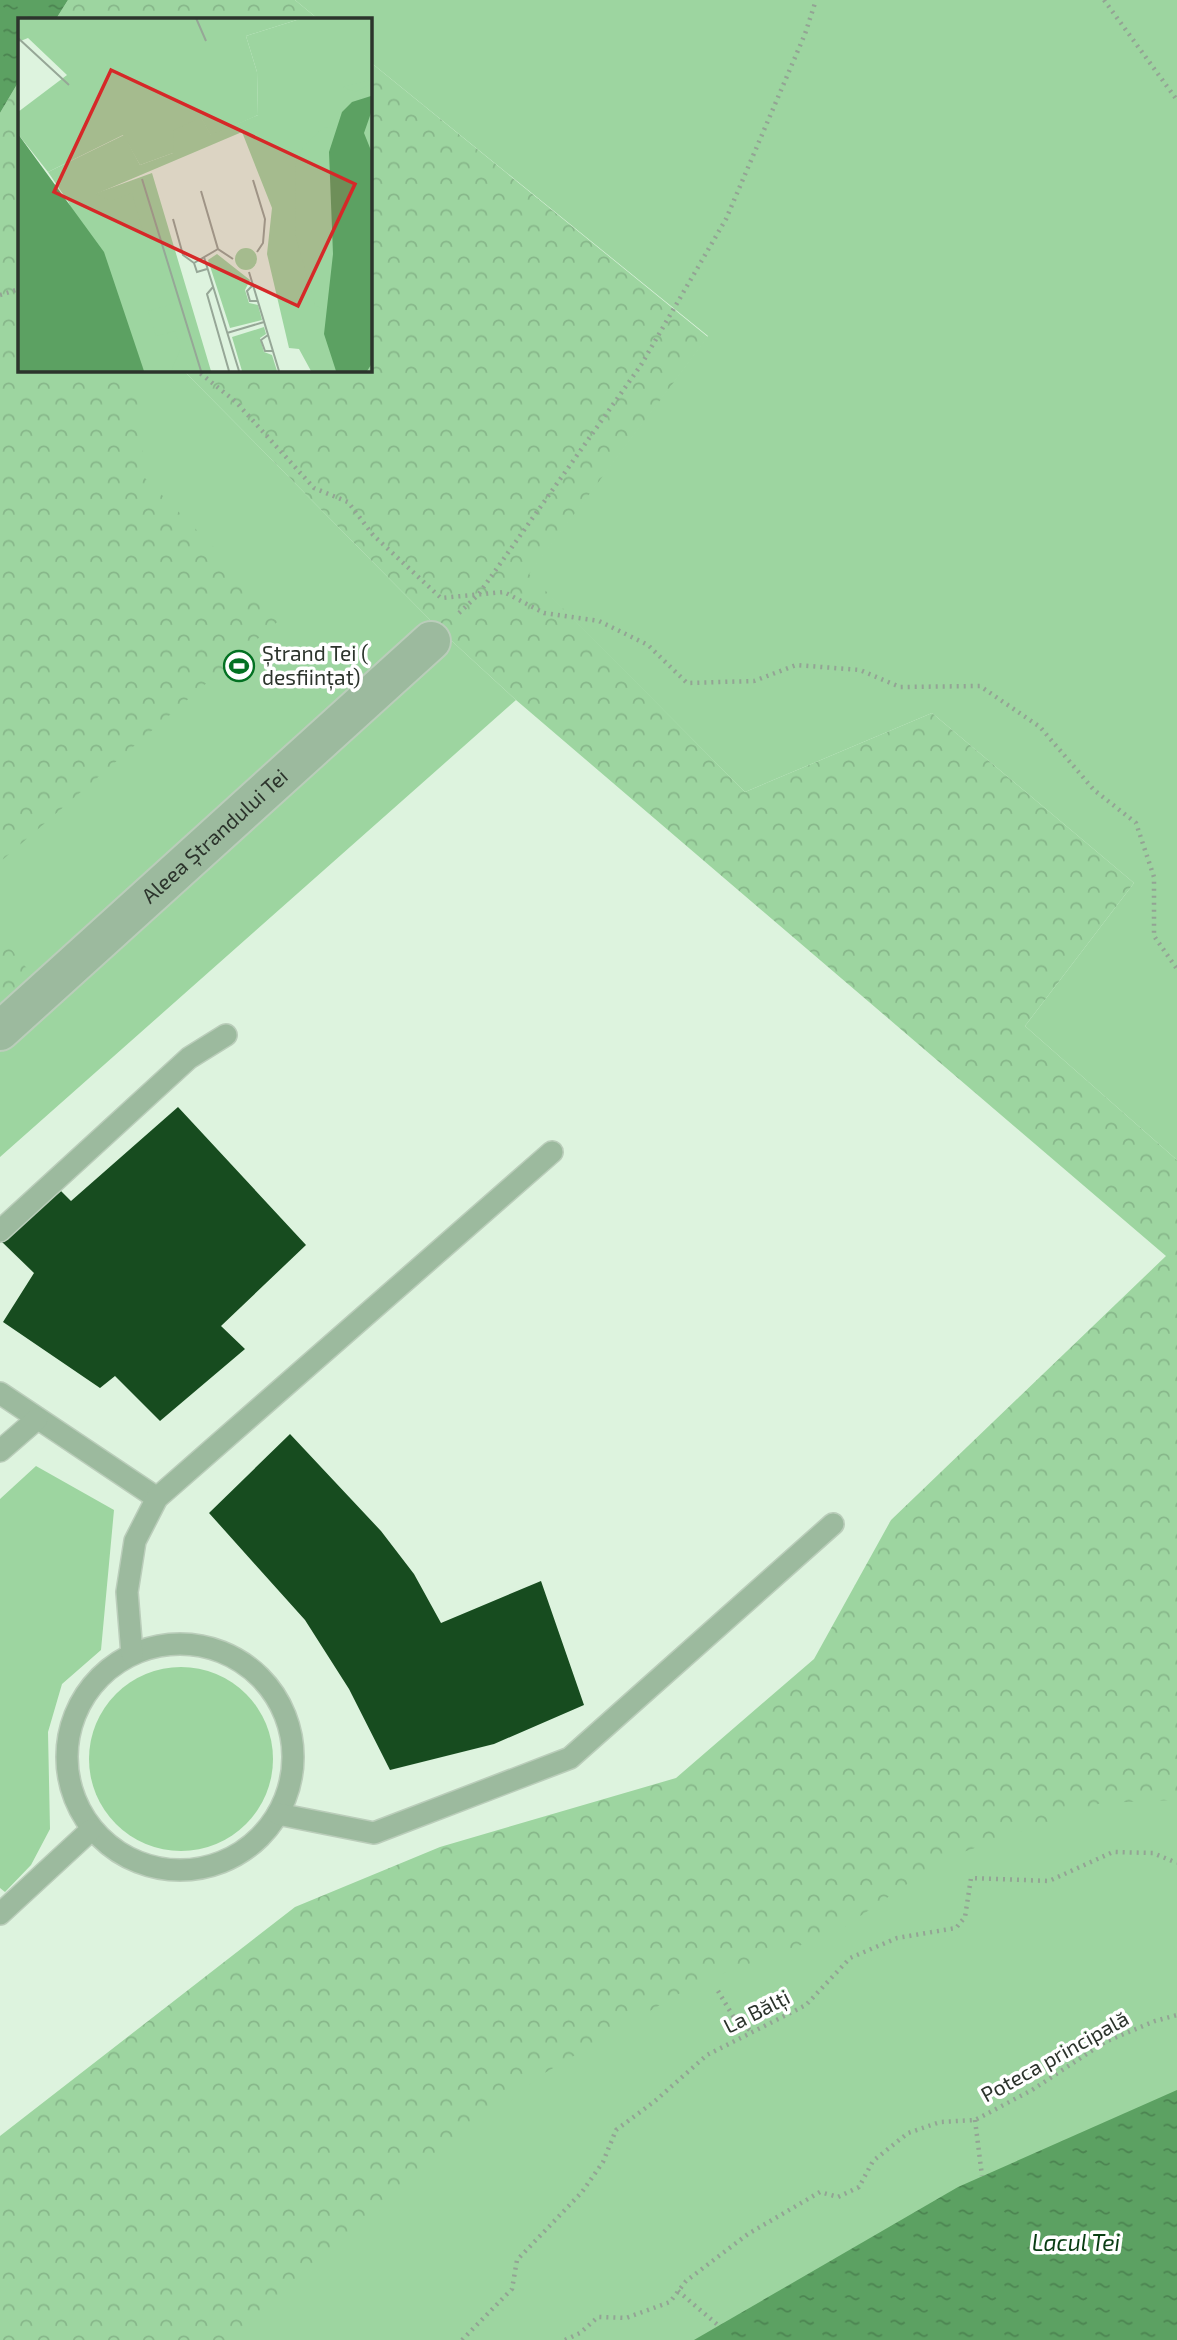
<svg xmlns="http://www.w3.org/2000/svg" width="1177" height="2340" font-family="'Exo 2',sans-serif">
  <defs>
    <pattern id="forest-crowns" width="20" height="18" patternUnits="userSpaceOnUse" patternTransform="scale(1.75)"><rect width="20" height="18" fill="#9dd5a0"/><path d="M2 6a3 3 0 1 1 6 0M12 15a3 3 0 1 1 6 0" fill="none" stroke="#87b78a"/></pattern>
    <pattern id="water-ripples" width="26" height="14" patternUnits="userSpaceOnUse" patternTransform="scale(1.75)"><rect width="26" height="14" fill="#5ca162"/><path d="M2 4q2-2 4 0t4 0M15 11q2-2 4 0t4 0" fill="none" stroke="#4c8451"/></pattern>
  </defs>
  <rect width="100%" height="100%" fill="#ddf3de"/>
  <g fill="#9dd5a0">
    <path d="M295,0H1177V1160L1025,1026L1134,883L932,713L745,792L528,574L708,336L369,61V19H318Z"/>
    <path d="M0,186L19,369H182L442,632L516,700L0,1157Z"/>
    <path d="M36,1466L114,1510L101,1650L62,1684L48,1732L50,1829L31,1865L5,1892L0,1888V1499Z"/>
    <path d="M1177,1660V2340H19Z"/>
    <circle cx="181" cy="1759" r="92"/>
  </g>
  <g fill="url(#forest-crowns)">
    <path d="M68,0H295L318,19H56Z"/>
    <path d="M369,61L708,337L529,574L745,792L932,713L1134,883L1025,1026L1177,1160V1800L1101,1803L944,1859L837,1932L699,1982L538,2077L238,2340H0V2136L295,1907L440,1847L676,1778L814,1659L891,1520L1166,1256L516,700L442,632L182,369H369Z"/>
    <path d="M19,81V369H139L144,477L283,617L0,862V113Z"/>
    <path d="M0,936L45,990L0,1031Z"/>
  </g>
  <g fill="url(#water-ripples)">
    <path d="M0,0H68L56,19H19V81L0,113Z"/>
    <path d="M1177,2090V2340H694L958,2187Z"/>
  </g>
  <g fill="#174c1f">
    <path d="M178,1107L306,1245L221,1326L245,1349L160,1421L115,1376L100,1388L3,1322L34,1273L1,1241L61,1191L71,1201Z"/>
    <path d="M290,1434L381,1531L414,1574L441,1623L541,1581L584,1705L494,1744L390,1770L349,1689L305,1620L209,1513Z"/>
  </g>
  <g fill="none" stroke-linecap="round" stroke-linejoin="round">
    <g stroke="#bacdba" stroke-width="24">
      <g id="lane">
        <path d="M0,1231L189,1058L226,1035"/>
        <path d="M0,1393L157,1498"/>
        <path d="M0,1451L37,1419"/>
        <circle cx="180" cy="1757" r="113"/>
        <path d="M132,1654L127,1592L135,1541L157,1498L552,1152"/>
        <path d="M278,1814L374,1833L570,1758L833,1524"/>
        <path d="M0,1914L91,1830"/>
      </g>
    </g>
    <g stroke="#bacdba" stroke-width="42">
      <g id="street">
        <path id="s1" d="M0,1031L431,641"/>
      </g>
    </g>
    <g stroke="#93a494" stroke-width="4.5" stroke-dasharray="2 5" stroke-linecap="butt">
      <path d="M1104,0L1177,100"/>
      <path d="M0,295L19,289"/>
      <path d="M195,369L236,402L314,488L348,502L373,535L441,598L504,592L544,613L599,621L648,645L687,683L754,681L796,665L860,670L900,687L980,686L1040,727L1094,790L1136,823L1154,877V936L1177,969"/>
      <path d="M459,613L478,595L641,365L726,219L805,34L816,0"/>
      <path d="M718,1991L733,2016L753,2033"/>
      <path d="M975,2120L982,2176"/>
      <path d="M678,2291L719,2326"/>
      <path d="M462,2340L512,2289L517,2260L582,2192L603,2162L616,2130L655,2101L707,2055L806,2005L850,1958L897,1938L956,1928L965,1917L971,1878L1049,1881L1113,1852L1153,1853L1177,1863"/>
      <path d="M565,2340L580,2333L598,2317L626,2318L670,2302L686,2281L748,2234L820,2192L838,2197L859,2187L873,2161L908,2133L940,2122L975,2120L1032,2090L1105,2042L1155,2021L1177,2015"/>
    </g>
    <use href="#lane" stroke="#9cba9e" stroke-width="21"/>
    <use href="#street" stroke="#9cba9e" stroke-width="38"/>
  </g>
  <defs>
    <g id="stadium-ring" transform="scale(1.575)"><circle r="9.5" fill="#fff" stroke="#037122" stroke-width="1.5"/><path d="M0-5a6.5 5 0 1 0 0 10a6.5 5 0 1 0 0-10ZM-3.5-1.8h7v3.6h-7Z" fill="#037122"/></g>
  </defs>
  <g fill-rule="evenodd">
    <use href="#stadium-ring" x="239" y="666"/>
  </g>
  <g text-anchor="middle" stroke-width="7" stroke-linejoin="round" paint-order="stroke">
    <g font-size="21" fill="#2c342c" stroke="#fff" text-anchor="start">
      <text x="262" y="661">Ștrand Tei (<tspan x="262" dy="24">desființat)</tspan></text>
    </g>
    <g font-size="21" fill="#2c342c" stroke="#fff">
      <text dy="7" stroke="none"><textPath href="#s1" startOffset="290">Aleea Ștrandului Tei</textPath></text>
      <text transform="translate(757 2012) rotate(-27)" y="7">La Bălți</text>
      <text transform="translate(1055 2057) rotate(-29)" y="7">Poteca principală</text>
    </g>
    <g font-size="23" font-style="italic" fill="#093d13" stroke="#fff">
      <text x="1076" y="2251">Lacul Tei</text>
    </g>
  </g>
  <g transform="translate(18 18)">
    <rect width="354" height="354" fill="#ddf3de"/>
    <path d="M0,0H285L228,18L239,54L240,97L193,118L183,100L155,135L122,147L105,117L30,154L0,116V94L49,57L10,20L0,24ZM353,37V353H302L277,266L271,118ZM134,155L193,353H126L51,185ZM217 241a11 11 0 1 1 22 0a11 11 0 1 1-22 0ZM199,236L232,262L227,272L231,285L240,287L244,302L212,310L190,242ZM246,309L248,316L242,320L246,334L254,337L259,353H224L214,319Z" fill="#9dd5a0"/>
    <path d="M285,0H353V62L325,69L337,74L353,66V78L341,81L324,94L318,111L306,109L285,129L277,147L278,219L297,288L310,292L306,316L318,353H293L281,331L271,330L249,236L254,190L224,114L78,176L93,183L114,175L127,221L141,218L162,284L130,293L138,318L157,313L163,330L153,353H126L51,185L30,154L106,117L122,147L155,135L156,112L183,99L193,117L240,97L239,54L228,18Z" fill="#9dd5a0"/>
    <path d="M353,78V95L346,115L354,135L353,347L349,353H318L306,316L315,236L311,134L324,94L334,84ZM0,116L86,234L126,353H0Z" fill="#5ca162"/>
    <path fill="none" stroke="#96a797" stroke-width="2" d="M178,0L188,23M0,20L51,67M124,161L183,353M235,162L247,201L245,225L239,234M183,173L200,231L215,241M155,201L165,237L176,245L179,254L189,251M186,239L221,353M176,245L200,231M231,254L261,353M235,267L229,273L232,283H240M195,269L189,276L211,353M209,315L246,304M250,317L243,322L247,333H255"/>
    <path fill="#d62828" fill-opacity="0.15" stroke="#d62828" stroke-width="3.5" d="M93,52L337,166L280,288L36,174Z"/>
    <rect width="354" height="354" fill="none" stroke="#2c342c" stroke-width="3.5"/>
  </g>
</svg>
